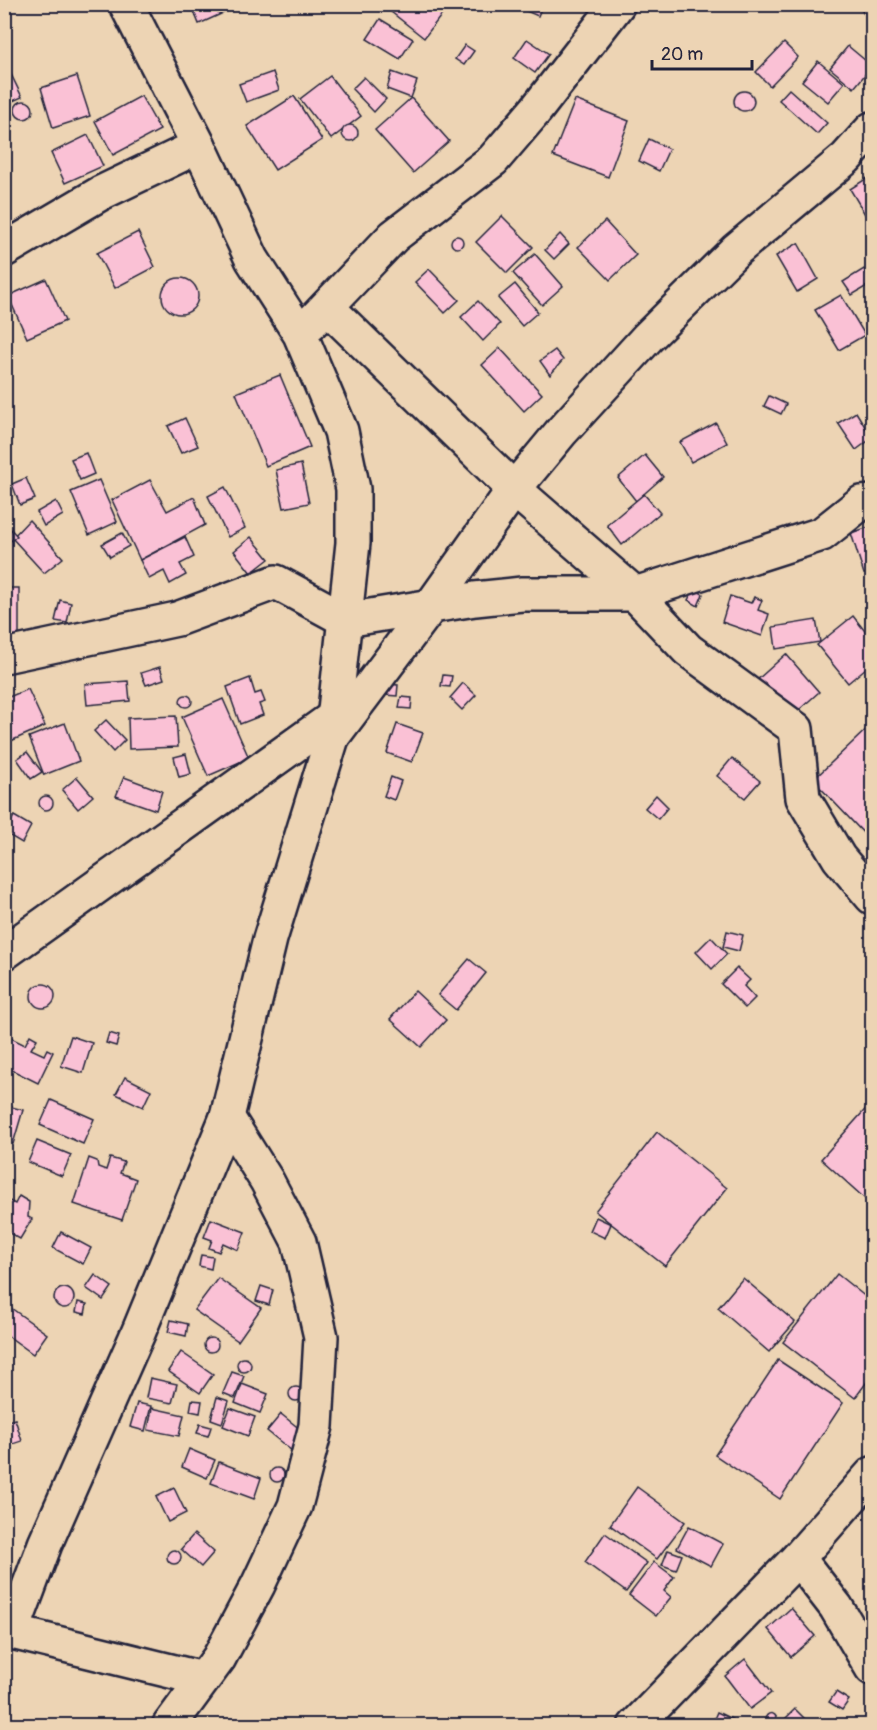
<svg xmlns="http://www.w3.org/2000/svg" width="877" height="1730" font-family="Pangolin,sans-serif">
  <rect width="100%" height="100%" fill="#edd4b4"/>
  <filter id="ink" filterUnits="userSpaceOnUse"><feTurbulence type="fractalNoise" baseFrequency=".0167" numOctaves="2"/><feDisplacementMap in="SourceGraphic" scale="12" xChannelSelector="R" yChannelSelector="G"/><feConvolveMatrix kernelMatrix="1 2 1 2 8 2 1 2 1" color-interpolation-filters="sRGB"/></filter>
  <g filter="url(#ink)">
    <g fill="#fac1d5" stroke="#22223b" stroke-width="1.5">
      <path d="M191,4H243L199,24Z"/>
      <path d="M381,4H450L424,38Z"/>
      <path d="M510,4H543L538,16Z"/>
      <path d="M857,4H872V25Z"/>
      <path d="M380,19L413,39L400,59L367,39Z"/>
      <path d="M527,39L549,54L535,73L514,58Z"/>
      <path d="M784,43L798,57L770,86L756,72Z"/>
      <path d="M465,45L474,51L464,65L455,59Z"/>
      <path d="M848,46L872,66L854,88L830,68Z"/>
      <path d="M4,60L22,97L4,105Z"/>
      <path d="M818,61L844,83L828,102L802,81Z"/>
      <path d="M273,72L279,90L246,102L239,84Z"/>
      <path d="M392,72L417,81L411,98L387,89Z"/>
      <path d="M77,76L90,116L53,128L41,88Z"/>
      <path d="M330,76L361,116L331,139L300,99Z"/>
      <path d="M364,77L386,99L374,112L352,89Z"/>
      <path d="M789,89L827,123L817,134L779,100Z"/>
      <circle cx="744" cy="101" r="10"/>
      <path d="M141,96L160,130L113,155L95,121Z"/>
      <path d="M294,96L322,140L275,170L247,126Z"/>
      <path d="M411,98L449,141L413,173L375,130Z"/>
      <path d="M575,100L629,121L608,177L553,156Z"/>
      <circle cx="24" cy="110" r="9"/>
      <circle cx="350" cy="133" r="8"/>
      <path d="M88,135L103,166L65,183L51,153Z"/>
      <path d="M649,139L669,149L659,171L639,161Z"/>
      <path d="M872,175V226L850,189Z"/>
      <path d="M502,216L533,247L507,273L476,242Z"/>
      <path d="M605,221L636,255L610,280L578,247Z"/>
      <path d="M138,232L155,267L115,288L97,253Z"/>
      <path d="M560,234L569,244L554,259L545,250Z"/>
      <circle cx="457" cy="242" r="6"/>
      <path d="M798,243L818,279L797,292L776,256Z"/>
      <path d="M535,254L563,286L542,305L513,273Z"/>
      <path d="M429,269L459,300L445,313L415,282Z"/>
      <path d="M864,269L872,283L852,295L843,282Z"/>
      <circle cx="180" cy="296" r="18"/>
      <path d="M46,279L65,321L27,338L8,296Z"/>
      <path d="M515,284L538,312L522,326L498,298Z"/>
      <path d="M841,295L865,335L839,350L815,310Z"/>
      <path d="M478,301L500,324L483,341L461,317Z"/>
      <path d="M500,348L542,394L524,411L482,365Z"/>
      <path d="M555,350L563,360L550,375L540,361Z"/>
      <path d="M280,375L310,447L266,466L236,393Z"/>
      <path d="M769,396L786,404L781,414L764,406Z"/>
      <path d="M856,412L872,438L856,450L838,423Z"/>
      <path d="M185,418L198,446L181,453L168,426Z"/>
      <path d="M716,423L727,443L691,462L680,442Z"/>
      <path d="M86,453L94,474L80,480L71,459Z"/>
      <path d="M645,455L663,477L636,501L618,478Z"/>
      <path d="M301,464L309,503L284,508L276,470Z"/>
      <path d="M26,478L35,499L20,505L12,484Z"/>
      <path d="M99,480L117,522L89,535L71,492Z"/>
      <path d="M150,480L167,511L194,497L205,525L140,560L112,500Z"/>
      <path d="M225,487L245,528L228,537L208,496Z"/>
      <path d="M644,494L660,513L622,545L607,525Z"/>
      <path d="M56,501L63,515L44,526L37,512Z"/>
      <path d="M29,520L63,558L44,573L12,538Z"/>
      <path d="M4,522L17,536L4,546Z"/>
      <path d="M872,526V572L864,574L851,533Z"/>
      <path d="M122,533L129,546L110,557L102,544Z"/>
      <path d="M185,537L194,557L180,564L186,575L170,584L164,571L149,579L140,560Z"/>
      <path d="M251,537L269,559L251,573L234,551Z"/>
      <rect x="4" y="588" width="15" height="50"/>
      <path d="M694,589L703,594L698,606L688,600Z"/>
      <path d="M730,596L751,603L754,597L762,600L758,610L769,614L762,636L722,622Z"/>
      <path d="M60,600L71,603L67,623L55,621Z"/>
      <path d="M853,616L872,640V663L848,683L817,645Z"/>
      <path d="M816,620L820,642L776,649L773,627Z"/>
      <path d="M786,654L819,692L790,718L757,680Z"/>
      <path d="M160,667L164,679L146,685L141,673Z"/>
      <path d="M443,675L452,676L450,687L441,686Z"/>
      <path d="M250,678L255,694L261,692L265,702L259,704L263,715L240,724L227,687Z"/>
      <path d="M128,681L130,701L87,705L85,684Z"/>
      <path d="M463,683L476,695L462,710L450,698Z"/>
      <path d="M386,684L398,685L397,696L385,695Z"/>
      <path d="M28,689L45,726L4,744V699Z"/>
      <circle cx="186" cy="701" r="6"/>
      <path d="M401,697L412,698L411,709L399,708Z"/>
      <path d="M223,699L249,758L208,776L182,717Z"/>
      <path d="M176,716L178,747L129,749L128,718Z"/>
      <path d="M106,720L125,740L113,752L94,731Z"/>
      <path d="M65,723L79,761L44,775L29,737Z"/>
      <path d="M397,724L423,733L412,762L387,753Z"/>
      <path d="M872,724V842L813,780Z"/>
      <path d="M27,752L42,772L31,779L17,759Z"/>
      <path d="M186,754L191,774L179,777L174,757Z"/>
      <path d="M732,758L760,781L745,798L717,776Z"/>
      <path d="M77,777L93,796L78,809L62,790Z"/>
      <path d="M124,777L162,791L156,810L116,796Z"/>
      <path d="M391,777L401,781L394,800L384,796Z"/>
      <path d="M656,795L668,807L658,819L645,808Z"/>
      <circle cx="46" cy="803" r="7"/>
      <path d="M14,816L31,826L22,843L5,833Z"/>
      <path d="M727,931L743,935L739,951L723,947Z"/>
      <path d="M711,937L727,954L712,969L696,952Z"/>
      <path d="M469,959L486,973L456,1010L438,995Z"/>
      <path d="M737,968L750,980L744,986L755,998L745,1008L721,984Z"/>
      <circle cx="43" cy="996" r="12"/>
      <path d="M415,991L446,1020L421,1047L390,1019Z"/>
      <path d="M109,1033L119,1036L116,1046L106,1043Z"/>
      <path d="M5,1035L25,1045L30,1035L37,1039L31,1049L44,1055L47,1049L53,1052L38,1083L4,1066Z"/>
      <path d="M71,1036L92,1043L83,1073L61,1066Z"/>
      <path d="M125,1077L151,1090L143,1107L116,1094Z"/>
      <path d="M51,1100L94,1119L83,1144L40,1125Z"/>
      <path d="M872,1102V1205L821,1159Z"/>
      <path d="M4,1105L23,1110L13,1144L4,1141Z"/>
      <path d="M657,1132L727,1188L665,1266L595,1211Z"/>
      <path d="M37,1141L71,1155L62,1176L28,1162Z"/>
      <path d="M89,1158L97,1161L98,1167L106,1170L110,1158L124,1162L120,1173L136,1179L122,1220L74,1204Z"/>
      <path d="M19,1196L29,1202L28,1217L32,1219L20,1239L4,1230V1198L15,1204Z"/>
      <path d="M596,1217L611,1224L605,1238L590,1231Z"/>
      <path d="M211,1219L245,1232L238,1250L223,1243L219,1252L209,1248L212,1240L204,1237Z"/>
      <path d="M61,1232L91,1248L83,1264L53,1248Z"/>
      <path d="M201,1255L213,1257L211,1269L199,1266Z"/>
      <path d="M837,1274L872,1302V1375L855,1398L783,1342Z"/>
      <path d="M95,1275L112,1287L103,1300L86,1288Z"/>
      <path d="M218,1278L261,1308L238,1341L194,1310Z"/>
      <path d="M743,1278L795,1322L769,1352L718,1308Z"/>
      <path d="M261,1286L273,1290L269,1305L256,1301Z"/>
      <circle cx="64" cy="1298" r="10"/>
      <path d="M78,1302L87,1304L85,1314L76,1312Z"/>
      <path d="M11,1308L47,1334L33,1354L4,1333V1317Z"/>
      <path d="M171,1320L188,1324L186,1336L168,1332Z"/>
      <circle cx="211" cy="1345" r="7"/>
      <path d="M181,1352L213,1374L200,1393L168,1371Z"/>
      <circle cx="244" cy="1365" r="7"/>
      <path d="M778,1360L843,1403L780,1499L715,1455Z"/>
      <path d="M232,1372L244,1376L235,1398L223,1393Z"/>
      <path d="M150,1378L177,1384L172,1403L146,1398Z"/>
      <path d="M242,1384L268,1394L260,1413L235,1403Z"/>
      <circle cx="296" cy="1394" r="7"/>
      <path d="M217,1397L229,1401L222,1423L211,1419Z"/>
      <path d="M192,1400L202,1401L200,1413L190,1411Z"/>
      <path d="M137,1403L151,1406L145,1431L130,1427Z"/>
      <path d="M152,1408L184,1415L179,1436L148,1430Z"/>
      <path d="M230,1408L255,1417L248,1436L223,1426Z"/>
      <path d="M281,1414L306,1434L292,1451L267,1431Z"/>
      <path d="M15,1419L22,1441L4,1447V1422Z"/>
      <path d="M200,1424L211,1427L208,1436L197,1433Z"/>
      <path d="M189,1449L215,1460L207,1478L182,1467Z"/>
      <path d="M219,1462L261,1478L254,1499L211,1483Z"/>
      <circle cx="277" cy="1475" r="7"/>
      <path d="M637,1487L685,1522L657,1559L610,1525Z"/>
      <path d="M174,1488L186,1513L168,1522L156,1497Z"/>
      <path d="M689,1526L723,1544L711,1566L677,1548Z"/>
      <path d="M605,1533L647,1563L626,1592L585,1562Z"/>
      <path d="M194,1534L214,1552L201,1567L181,1549Z"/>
      <path d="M668,1550L682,1555L676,1570L662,1565Z"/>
      <circle cx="174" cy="1557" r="7"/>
      <path d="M654,1562L674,1577L664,1591L671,1597L656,1616L629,1595Z"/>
      <path d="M791,1608L815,1636L791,1657L768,1629Z"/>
      <path d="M745,1659L771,1693L750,1709L725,1676Z"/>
      <path d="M836,1692L849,1700L842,1710L829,1702Z"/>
      <path d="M795,1709L807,1721L817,1722L815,1726H778Z"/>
      <path d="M717,1712L746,1726H711Z"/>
      <circle cx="771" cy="1719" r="5.5"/>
    </g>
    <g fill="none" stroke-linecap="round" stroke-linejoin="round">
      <g stroke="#22223b" stroke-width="38">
        <g id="minor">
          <path d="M126,4L199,146L252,259L300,334L341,431L353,489V543L332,738L270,939L227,1117L139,1331L45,1544L12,1632L203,1679"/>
          <path d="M4,250L101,193L199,146"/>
          <path d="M327,307L514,489L635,594L688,650L796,729L803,798L839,858L872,897"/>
          <path d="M311,323L394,236L493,160L535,111L618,4"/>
          <path d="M4,656L177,619L276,582L346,620L475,599L522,594H635L822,534L861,503L872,502"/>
          <path d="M333,736L431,606L514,489L562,431L648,337L736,250L846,158L872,129"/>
          <path d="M4,953L334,717"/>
          <path d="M798,1558L836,1607L872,1668"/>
          <path d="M169,1726L219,1658L258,1585L295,1506L316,1426L321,1337L299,1242L267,1181L227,1117"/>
          <path d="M635,1726L798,1558L872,1474"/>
        </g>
      </g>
      <use href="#minor" stroke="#edd4b4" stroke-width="33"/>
    </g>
  </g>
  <rect width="877" height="1730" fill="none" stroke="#edd4b4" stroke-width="24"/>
  <rect x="12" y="12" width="853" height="1706" fill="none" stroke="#22223b" stroke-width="2" filter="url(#ink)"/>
  <path d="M652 60v9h100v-9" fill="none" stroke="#22223b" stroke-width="3"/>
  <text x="661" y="60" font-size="18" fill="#22223b" stroke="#edd4b4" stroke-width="4.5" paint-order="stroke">20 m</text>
</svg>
